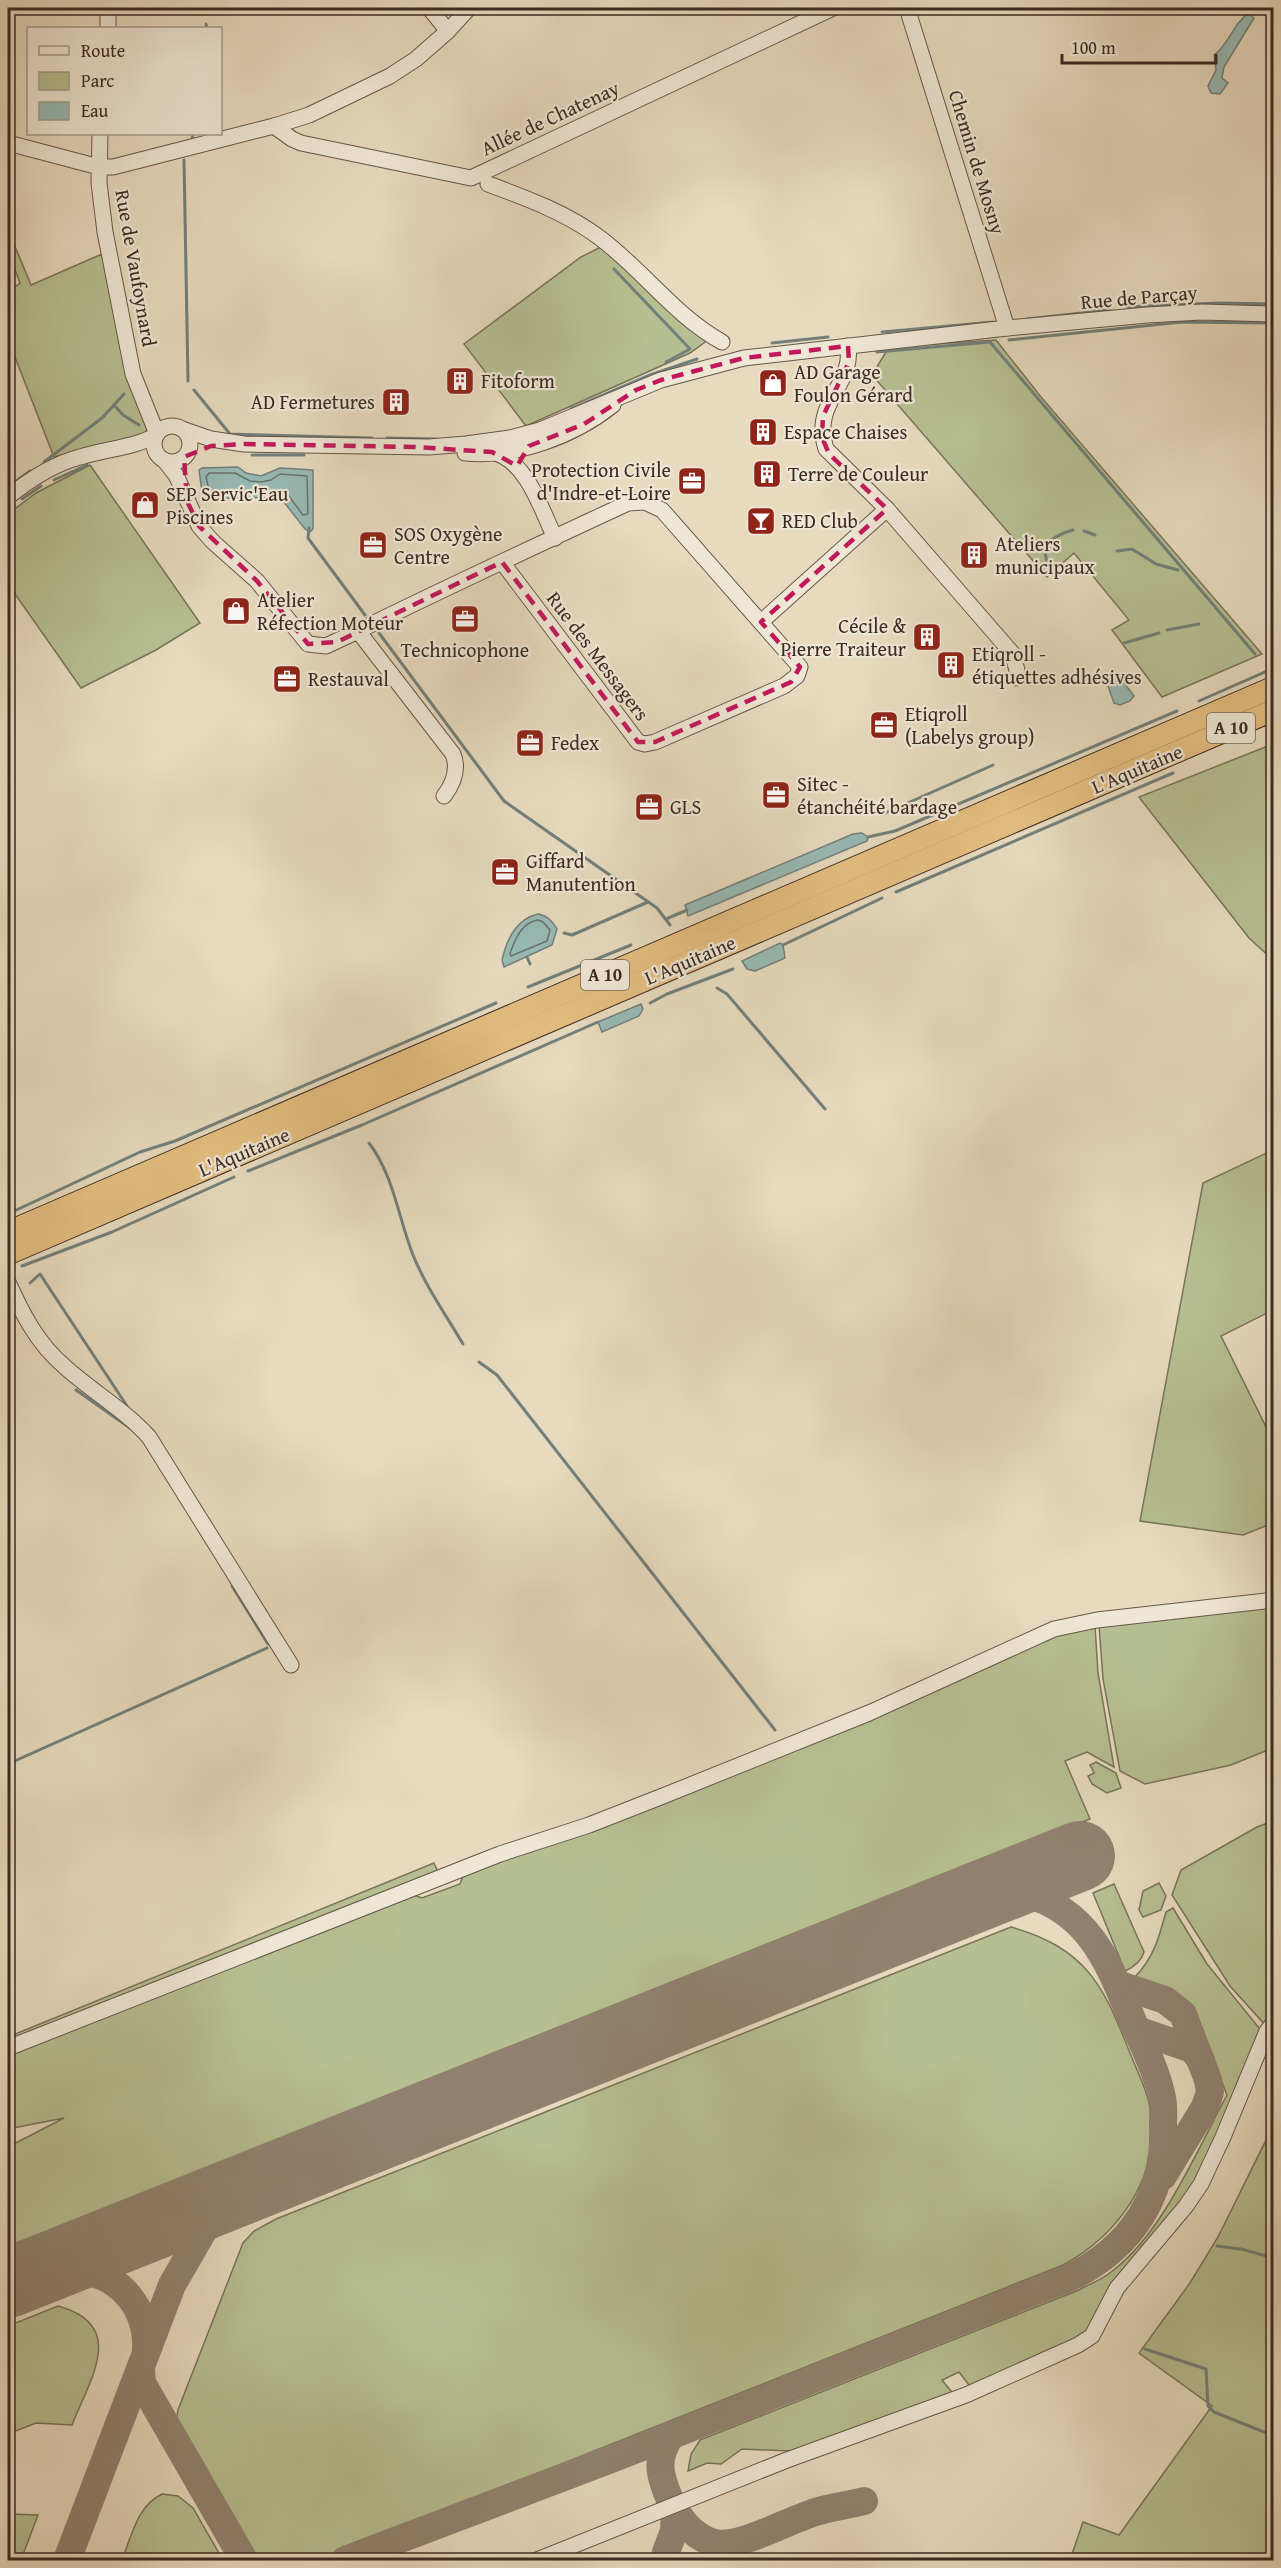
<svg xmlns="http://www.w3.org/2000/svg" width="1281" height="2568" font-family="'Gentium Book Plus',serif">
  <rect width="100%" height="100%" fill="#e7dabe"/>
  <filter id="stains"><feTurbulence type="fractalNoise" baseFrequency=".00333" numOctaves="4"/><feColorMatrix values="0 0 0 0 .2 0 0 0 0 .09 0 0 0 0 .02 0 0 0 .5 -.17"/></filter>
  <radialGradient id="worn" r=".72"><stop offset=".6" stop-color="#630" stop-opacity="0"/><stop offset="1" stop-color="#630" stop-opacity=".3"/></radialGradient>
  <g fill="#b6bf91" stroke="#78745a" stroke-width="1.5">
    <path d="M14,244L31,285L102,254L130,383C135,399 145,414 147,430L143,435L54,457L8,339V292L20,283L8,251V246Z"/>
    <path d="M607,244L712,337L690,353L526,426L464,344L581,257Z"/>
    <path d="M996,340L1041,397L1262,654L1162,697L1112,630L1129,620L1074,553L1047,577L872,375L889,347Z"/>
    <path d="M90,465L200,623L156,650L81,688L8,584V514L36,493Z"/>
    <path d="M1273,744V960L1249,938L1139,797Z"/>
    <path d="M1273,1150V1310L1221,1336L1273,1441V1523L1243,1535L1140,1521L1203,1183Z"/>
    <path d="M1273,1607V1748L1231,1765L1145,1784L1120,1771L1103,1679L1099,1625Z"/>
    <path d="M1095,1626L1098,1673L1114,1767L1087,1752L1065,1761L1090,1819L8,2250V2147L64,2118L8,2129V2051L408,1893L422,1898L460,1884L465,1871L1042,1640L1073,1629Z"/>
    <path d="M1096,1762L1116,1773L1121,1788L1107,1793L1092,1784L1088,1776L1094,1773L1090,1765Z"/>
    <path d="M1273,1821L1274,2018L1267,2027L1230,1986L1172,1895L1181,1870L1257,1827Z"/>
    <path d="M434,1863L437,1870L435,1875L8,2045V2037Z"/>
    <path d="M1159,1883L1166,1896L1161,1910L1143,1917L1139,1910L1143,1891Z"/>
    <path d="M1114,1884L1144,1952C1141,1962 1134,1967 1125,1971L1093,1893Z"/>
    <path d="M1173,1908L1207,1964L1264,2034L1205,2169L1088,2336L972,2389L959,2372L942,2380L955,2396L815,2452L742,2449L721,2464L707,2463L688,2471L691,2454L700,2440L1079,2290C1089,2284 1102,2280 1111,2272C1162,2235 1197,2150 1227,2095L1192,2008L1136,1984L1134,1978C1153,1959 1159,1938 1166,1912Z"/>
    <path d="M1011,1927C1084,1948 1102,1982 1128,2048C1136,2069 1148,2091 1151,2113C1160,2178 1118,2235 1063,2265L536,2474L326,2560H251L178,2431L176,2422L178,2410L243,2243L254,2231L276,2219Z"/>
    <path d="M1273,2126V2560H1070L1083,2522L1119,2535L1212,2406L1139,2353L1190,2283L1218,2237Z"/>
    <path d="M58,2306C128,2325 90,2379 72,2425L36,2423L8,2434V2326Z"/>
    <path d="M162,2494L178,2496L193,2508L223,2560H122C132,2535 137,2506 162,2494Z"/>
    <path d="M8,2514L38,2515L21,2560H8Z"/>
  </g>
  <g fill="#97bab5" stroke="#72807b" stroke-width="1.5">
    <path d="M1249,13L1254,18L1224,67L1222,78L1228,83L1220,94L1211,93L1208,86L1216,70L1214,55C1229,45 1233,23 1249,13Z"/>
    <path d="M238,467L246,473L261,476L280,468L313,470V529L310,532L305,529L280,497L203,499L199,470L202,468Z"/>
    <path d="M1118,677L1121,679L1134,696L1130,701L1120,705L1114,703L1107,683Z"/>
    <path d="M862,833L868,837L867,841L688,916L685,905L853,834Z"/>
    <path d="M538,914C548,916 552,921 557,929L552,945L504,967L502,960C507,939 516,919 538,914Z"/>
    <path d="M780,943L783,945L785,958L755,971L747,969L742,961Z"/>
    <path d="M641,1004L643,1009L639,1016L602,1032L598,1022Z"/>
  </g>
  <g fill="none" stroke-linecap="round" stroke-linejoin="round">
    <g stroke="#69726c" stroke-width="1.5">
      <path d="M209,473H235L250,481L261,482L271,480L280,474L307,476L308,514L303,515L288,495L281,491L210,494L206,477Z"/>
      <path d="M538,920L543,922L550,930L547,941L511,956L510,953C516,938 521,923 538,920Z"/>
    </g>
    <g stroke="#72807b" stroke-width="3">
      <path d="M204,8L205,13"/>
      <path d="M206,24L207,28"/>
      <path d="M192,139L193,134"/>
      <path d="M184,160L188,381"/>
      <path d="M614,269L690,349L666,362"/>
      <path d="M1127,307L1220,303L1274,304"/>
      <path d="M1027,319L1109,310"/>
      <path d="M882,332L993,322"/>
      <path d="M1009,340L1182,322L1274,323"/>
      <path d="M990,342L1255,654"/>
      <path d="M772,343L828,337"/>
      <path d="M877,352L990,342"/>
      <path d="M194,390L230,434L372,438"/>
      <path d="M115,406L123,415L139,425"/>
      <path d="M571,409L650,375L697,359"/>
      <path d="M387,438L437,439"/>
      <path d="M252,455H304"/>
      <path d="M44,462L102,418L124,394"/>
      <path d="M54,480L87,465"/>
      <path d="M8,487L30,471"/>
      <path d="M22,499L41,486"/>
      <path d="M8,510L14,505"/>
      <path d="M309,528L308,538L365,615"/>
      <path d="M1084,531L1095,535"/>
      <path d="M1117,551L1132,549L1156,564L1178,570"/>
      <path d="M1049,571C1048,565 1045,556 1045,550C1047,539 1064,532 1073,530"/>
      <path d="M1167,630L1199,624"/>
      <path d="M379,633L504,801L657,908L670,925"/>
      <path d="M1124,643L1159,633"/>
      <path d="M1199,701L1274,668"/>
      <path d="M883,814L993,765"/>
      <path d="M868,837L895,831L1177,711"/>
      <path d="M563,865L583,855"/>
      <path d="M896,892L1173,773"/>
      <path d="M666,919L687,910"/>
      <path d="M564,933L572,935L648,902"/>
      <path d="M783,945L882,898"/>
      <path d="M527,957L530,964"/>
      <path d="M528,987L631,945"/>
      <path d="M717,988L727,994L825,1109"/>
      <path d="M650,1003L667,994L733,969"/>
      <path d="M369,1143C394,1176 398,1217 413,1255C426,1287 446,1315 463,1344"/>
      <path d="M248,1171L362,1125L598,1022"/>
      <path d="M8,1214L140,1152L175,1141L496,1003"/>
      <path d="M22,1266L112,1232L234,1177"/>
      <path d="M30,1283L40,1274L127,1406"/>
      <path d="M479,1362L497,1375L775,1730"/>
      <path d="M76,1390L130,1428"/>
      <path d="M232,1586L268,1644"/>
      <path d="M8,1764L267,1648"/>
      <path d="M1217,2246L1241,2249L1274,2258"/>
      <path d="M1145,2349L1206,2369L1208,2406L1214,2412L1274,2436"/>
    </g>
    <g stroke="#918270" stroke-width="28">
      <path d="M1117,1984L1165,2000L1183,2014L1208,2080L1210,2092L1205,2107L1163,2176"/>
      <path d="M1137,2030L1192,2049L1201,2060"/>
      <path d="M30,2274C47,2273 65,2270 82,2271C123,2276 148,2311 146,2350"/>
      <path d="M141,2368L142,2383L244,2560"/>
      <path d="M671,2435C655,2460 659,2474 670,2500C678,2518 694,2538 715,2543C740,2549 792,2518 819,2511C833,2507 849,2505 864,2501"/>
      <path d="M666,2552L674,2531L675,2512"/>
      <path d="M67,2560L172,2285L209,2221L237,2191"/>
      <path d="M345,2560L622,2455L1069,2278C1131,2248 1166,2196 1163,2126C1163,2117 1164,2107 1162,2098C1157,2071 1142,2043 1131,2017C1109,1964 1089,1911 1026,1894C1015,1892 1001,1893 990,1893"/>
    </g>
    <path stroke="#918270" stroke-width="70" d="M8,2283L1080,1856"/>
    <g stroke="#66564a" stroke-width="17">
      <g id="minor">
        <path d="M429,8L448,31"/>
        <path d="M907,8L1007,328"/>
        <path d="M108,28V8"/>
        <path d="M274,126L292,139L301,143L471,178L833,8"/>
        <path d="M100,134L99,183L105,232L133,374L157,434"/>
        <path d="M8,143L99,167H113L274,126L309,115L390,76L416,59L448,31L469,8"/>
        <path d="M488,184C526,198 567,213 600,238C643,270 675,316 722,342"/>
        <path d="M848,346C854,386 811,402 826,449L887,509L1012,653L1017,670L1016,678"/>
        <circle cx="172" cy="444" r="18"/>
        <path d="M182,429L211,439L244,444L429,447L466,444L510,438L540,430L661,380L744,358L1007,328L1147,315L1202,312L1274,314"/>
        <path d="M492,452C527,460 541,509 555,538"/>
        <path d="M465,453C516,458 574,436 613,405"/>
        <path d="M164,460L176,475L199,526L213,542L257,581L308,644L326,646L358,631L453,754C459,769 453,784 444,796"/>
        <path d="M8,497C29,480 53,464 80,457C105,449 132,448 155,436"/>
        <path d="M761,622L887,509"/>
        <path d="M358,631C447,587 538,545 628,503L645,502L662,510L800,667L797,676L784,686L655,742L645,744L638,742L502,562"/>
        <path d="M8,1282C22,1313 37,1343 64,1366C91,1391 124,1409 149,1437L291,1665"/>
        <path d="M8,2048L500,1854L589,1825L663,1796L869,1713L1054,1629L1097,1620L1274,1600"/>
        <path d="M537,2560L787,2460L966,2395L1078,2345L1092,2336L1117,2288L1186,2206L1201,2184L1223,2137L1267,2031L1274,2022"/>
      </g>
    </g>
    <g stroke="#3b2a23" stroke-width="23">
      <g id="highway">
        <path d="M8,1232L1274,687"/>
        <path d="M8,1254L1274,710"/>
      </g>
    </g>
    <use href="#minor" stroke="#efe7d5" stroke-width="15"/>
    <use href="#highway" stroke="#e4bd7f" stroke-width="21"/>
  </g>
  <path fill="none" stroke="#c2185b" stroke-width="4.5" stroke-dasharray="12 8" stroke-linejoin="round" d="M848,346L849,362L823,416L822,437L829,454L887,509L761,622L800,667L791,682L655,742H638L502,562L337,642L308,644L257,581L199,526L187,501L184,457L211,446L244,444L415,447L492,452L517,466L529,446L584,424L636,390L661,380L744,358Z"/>
  <defs>
    <g id="building-square" transform="scale(1.5)"><rect x="-9" y="-9" width="18" height="18" rx="4" fill="#8f2418" stroke="#efe7d5"/><path d="M-4-6H4V6H1V3H-1V6H-4ZM-2.5-4.3h1.7v1.8h-1.7ZM.8-4.3h1.7v1.8H.8ZM-2.5-1h1.7V.8h-1.7ZM.8-1h1.7V.8H.8Z" fill="#fff"/></g>
    <g id="shop-square" transform="scale(1.5)"><rect x="-9" y="-9" width="18" height="18" rx="4" fill="#8f2418" stroke="#efe7d5"/><path d="M-5-2.5h2.3a2.7 3.5 0 0 1 5.4 0H5L5.5 6h-11ZM-1.5-2.5h3a1.5 2.3 0 0 0-3 0Z" fill="#fff"/></g>
    <g id="office-square" transform="scale(1.5)"><rect x="-9" y="-9" width="18" height="18" rx="4" fill="#8f2418" stroke="#efe7d5"/><path d="M-6-3h4V-5.5h4V-3h4V5H-6ZM-1-4.5V-3h2v-1.5ZM-6 0V1H6V0Z" fill="#fff"/></g>
    <g id="bar-square" transform="scale(1.5)"><rect x="-9" y="-9" width="18" height="18" rx="4" fill="#8f2418" stroke="#efe7d5"/><path d="M-6-5H6L.8 .8V4.5H3.5V6h-7V4.5H-.8V.8Z" fill="#fff"/></g>
  </defs>
  <g fill-rule="evenodd">
    <use href="#building-square" x="460" y="381"/>
    <use href="#shop-square" x="773" y="383"/>
    <use href="#building-square" x="396" y="402"/>
    <use href="#building-square" x="763" y="432"/>
    <use href="#building-square" x="767" y="474"/>
    <use href="#office-square" x="692" y="481"/>
    <use href="#shop-square" x="145" y="505"/>
    <use href="#bar-square" x="761" y="521"/>
    <use href="#office-square" x="373" y="545"/>
    <use href="#building-square" x="974" y="555"/>
    <use href="#shop-square" x="236" y="611"/>
    <use href="#office-square" x="465" y="619"/>
    <use href="#building-square" x="927" y="637"/>
    <use href="#building-square" x="951" y="665"/>
    <use href="#office-square" x="287" y="679"/>
    <use href="#office-square" x="884" y="725"/>
    <use href="#office-square" x="530" y="743"/>
    <use href="#office-square" x="776" y="795"/>
    <use href="#office-square" x="649" y="807"/>
    <use href="#office-square" x="505" y="872"/>
  </g>
  <g text-anchor="middle" stroke-width="4.5" stroke-linejoin="round" paint-order="stroke">
    <g fill="#efe7d5" stroke="#716358" stroke-width="1.5">
      <rect x="1207" y="713" width="48" height="30" rx="4.5"/>
      <rect x="581" y="960" width="48" height="30" rx="4.5"/>
    </g>
    <g font-size="18" font-weight="bold" fill="#3b2a23">
      <text x="1231" y="734">A 10</text>
      <text x="605" y="981">A 10</text>
    </g>
    <g font-size="20" fill="#3b2a23" stroke="#efe7d5">
      <text transform="translate(550 118) rotate(-25)" y="7">Allée de Chatenay</text>
      <text transform="translate(977 162) rotate(73)" y="7">Chemin de Mosny</text>
      <text transform="translate(136 268) rotate(80)" y="7">Rue de Vaufoynard</text>
      <text transform="translate(1139 297) rotate(-5)" y="7">Rue de Parçay</text>
      <text transform="translate(598 656) rotate(53)" y="7">Rue des Messagers</text>
      <text transform="translate(1137 769) rotate(-23)" y="7">L'Aquitaine</text>
      <text transform="translate(690 960) rotate(-23)" y="7">L'Aquitaine</text>
      <text transform="translate(244 1152) rotate(-23)" y="7">L'Aquitaine</text>
    </g>
    <g font-size="20" fill="#3b2a23" stroke="#efe7d5" text-anchor="start">
      <text x="794" y="379">AD Garage<tspan x="794" dy="23">Foulon Gérard</tspan></text>
      <text x="481" y="388">Fitoform</text>
      <text x="375" y="409" text-anchor="end">AD Fermetures</text>
      <text x="784" y="439">Espace Chaises</text>
      <text x="671" y="477" text-anchor="end">Protection Civile<tspan x="671" dy="23">d'Indre-et-Loire</tspan></text>
      <text x="788" y="481">Terre de Couleur</text>
      <text x="166" y="501">SEP Servic'Eau<tspan x="166" dy="23">Piscines</tspan></text>
      <text x="782" y="528">RED Club</text>
      <text x="394" y="541">SOS Oxygène<tspan x="394" dy="23">Centre</tspan></text>
      <text x="995" y="551">Ateliers<tspan x="995" dy="23">municipaux</tspan></text>
      <text x="257" y="607">Atelier<tspan x="257" dy="23">Réfection Moteur</tspan></text>
      <text x="906" y="633" text-anchor="end">Cécile &amp;<tspan x="906" dy="23">Pierre Traiteur</tspan></text>
      <text x="465" y="657" text-anchor="middle">Technicophone</text>
      <text x="972" y="661">Etiqroll -<tspan x="972" dy="23">étiquettes adhésives</tspan></text>
      <text x="308" y="686">Restauval</text>
      <text x="905" y="721">Etiqroll<tspan x="905" dy="23">(Labelys group)</tspan></text>
      <text x="551" y="750">Fedex</text>
      <text x="797" y="791">Sitec -<tspan x="797" dy="23">étanchéité bardage</tspan></text>
      <text x="670" y="814">GLS</text>
      <text x="526" y="868">Giffard<tspan x="526" dy="23">Manutention</tspan></text>
    </g>
  </g>
  <rect width="1281" height="2568" fill="none" stroke="#e7dabe" stroke-width="30"/>
  <rect x="9" y="9" width="1263" height="2550" fill="none" stroke="#3b2a23" stroke-width="3"/>
  <rect x="15" y="15" width="1251" height="2538" fill="none" stroke="#3b2a23" stroke-width="1.5"/>
  <rect x="27" y="27" width="195" height="108" fill="#efe7d5" stroke="#a79b8e" stroke-width="1.5"/>
  <rect x="39" y="46" width="30" height="9" fill="#efe7d5" stroke="#a79b8e" stroke-width="1.5"/>
  <text x="81" y="57" font-size="18" fill="#3b2a23">Route</text>
  <rect x="39" y="72" width="30" height="18" fill="#b6bf91" stroke="#a79b8e" stroke-width="1.5"/>
  <text x="81" y="87" font-size="18" fill="#3b2a23">Parc</text>
  <rect x="39" y="102" width="30" height="18" fill="#97bab5" stroke="#a79b8e" stroke-width="1.5"/>
  <text x="81" y="117" font-size="18" fill="#3b2a23">Eau</text>
  <path d="M1062 54v9h154v-9" fill="none" stroke="#3b2a23" stroke-width="3"/>
  <text x="1071" y="54" font-size="18" fill="#3b2a23" stroke="#efe7d5" stroke-width="4.5" paint-order="stroke">100 m</text>
  <rect width="100%" height="100%" filter="url(#stains)"/>
  <rect width="100%" height="100%" fill="url(#worn)"/>
</svg>
